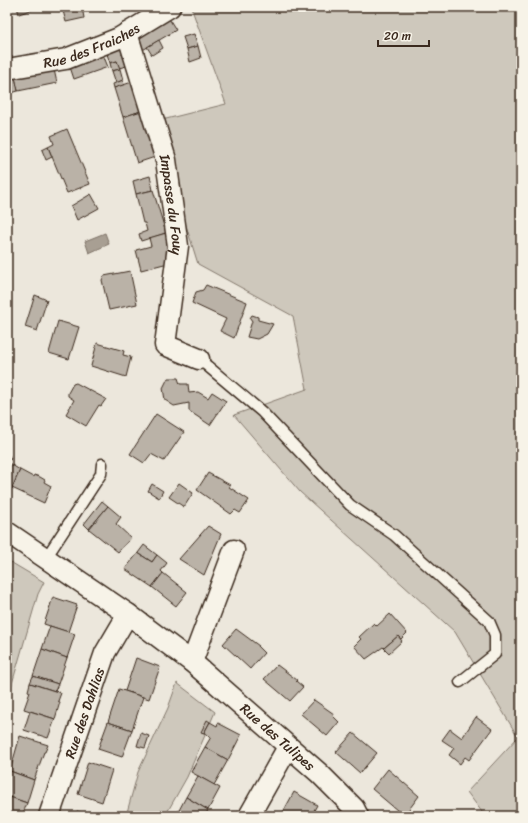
<svg xmlns="http://www.w3.org/2000/svg" width="528" height="823" font-family="Sriracha,sans-serif">
  <rect width="100%" height="100%" fill="#ece7dc"/>
  <filter id="ink" filterUnits="userSpaceOnUse"><feTurbulence type="fractalNoise" baseFrequency=".025" numOctaves="2"/><feDisplacementMap in="SourceGraphic" scale="8" xChannelSelector="R" yChannelSelector="G"/><feConvolveMatrix kernelMatrix="1 2 1 2 8 2 1 2 1" color-interpolation-filters="sRGB"/></filter>
  <g filter="url(#ink)">
    <g fill="#cec8bc" stroke="#84796d">
      <path d="M191,7H521V816H485L467,792L518,737L455,632L300,492L234,415L307,389L293,316L198,264L154,122L226,104Z"/>
      <path d="M7,560L44,582L38,594L7,701Z"/>
      <path d="M177,683L215,712L187,777L165,816H126L138,772L168,708Z"/>
    </g>
    <path fill="#a89f93" stroke="#7c7064" d="M105,233L109,244L89,253L85,241Z"/>
    <g fill="#bab2a7" stroke="#3b2a1e">
      <path d="M17,7H40L19,14Z"/>
      <path d="M62,7H82L84,18L66,22Z"/>
      <path d="M168,17L176,30L141,51L138,39L140,35Z"/>
      <path d="M194,34L198,46L187,49L183,37Z"/>
      <path d="M159,40L163,48L152,55L147,47Z"/>
      <path d="M198,46L201,58L190,62L187,49Z"/>
      <path d="M124,47L130,65L119,68L117,61L110,63L106,51Z"/>
      <path d="M102,52L108,67L74,79L69,64Z"/>
      <path d="M117,61L120,69L112,71L110,63Z"/>
      <path d="M53,65L57,83L18,91L14,73Z"/>
      <path d="M120,69L123,80L116,83L112,71Z"/>
      <path d="M14,73L18,91L8,94L7,74Z"/>
      <path d="M123,80L124,85L114,88L113,84Z"/>
      <path d="M135,81L144,110L123,117L114,88Z"/>
      <path d="M144,110L158,156L137,163L123,117Z"/>
      <path d="M67,129L90,184L67,193L48,147L54,144L51,136Z"/>
      <path d="M48,147L52,157L46,160L42,150Z"/>
      <path d="M150,176L153,190L136,194L133,181Z"/>
      <path d="M153,190L166,233L141,241L139,234L147,231L145,223H143L136,194Z"/>
      <path d="M91,194L99,208L77,220L71,206Z"/>
      <path d="M166,233L170,249L168,263L141,270L136,250L151,246L149,238Z"/>
      <path d="M130,271L137,304L109,310L102,280L104,276Z"/>
      <path d="M206,285L247,302L234,338L220,331L226,319L192,303L196,292L203,290Z"/>
      <path d="M35,295L47,300L37,331L25,327Z"/>
      <path d="M252,315L258,317V320L273,324L267,334L257,339L247,337L252,321L250,318Z"/>
      <path d="M58,321L79,327L69,359L49,353Z"/>
      <path d="M97,343L124,351L123,355L131,357L126,377L91,366Z"/>
      <path d="M168,378H178L180,384H188L189,393L198,392L208,398L212,392L226,401L210,425L189,411V403L174,406L165,400L163,388Z"/>
      <path d="M76,383L106,399L101,406L99,405L86,426L66,414L74,400L68,396V393L73,384Z"/>
      <path d="M156,414L184,432L164,461L151,454L144,463L130,454Z"/>
      <path d="M7,452L11,459L8,462H7Z"/>
      <path d="M7,462L20,470L12,488L7,485Z"/>
      <path d="M20,470L33,477L34,475L40,477L45,480L44,482L51,486L44,503L12,488Z"/>
      <path d="M208,473L230,485L229,487L249,500L240,513L235,510L231,514L197,490Z"/>
      <path d="M179,483L193,493L184,507L169,497Z"/>
      <path d="M152,484L163,491L159,498L148,491Z"/>
      <path d="M102,501L108,506L89,529L84,524Z"/>
      <path d="M108,506L121,517L116,524L131,538L118,552L89,529Z"/>
      <path d="M208,526L221,534L204,575L179,559Z"/>
      <path d="M144,545L157,555L152,562L138,553Z"/>
      <path d="M138,553L152,562L157,555L167,563L161,571L163,573L152,587L125,569Z"/>
      <path d="M163,573L187,592L176,606L152,587Z"/>
      <path d="M53,597L77,605L68,632L44,624Z"/>
      <path d="M390,614L407,633L401,639L398,636L384,648L383,647L366,659L354,646L361,639L359,637L374,623L377,626Z"/>
      <path d="M50,626L75,634L67,658L42,649Z"/>
      <path d="M236,629L259,646L258,647L264,653L250,669L223,644Z"/>
      <path d="M398,636L402,641L389,653L384,648Z"/>
      <path d="M42,649L67,658L58,684L33,676Z"/>
      <path d="M136,658L160,667L149,699L125,691Z"/>
      <path d="M277,665L297,680L296,681L303,687L290,701L264,679Z"/>
      <path d="M33,676L58,684L55,691L30,683Z"/>
      <path d="M30,683L61,693L58,701L60,702L55,719L24,709L30,692L28,691Z"/>
      <path d="M119,689L143,697L132,730L108,722Z"/>
      <path d="M314,700L334,714L333,716L339,722L327,736L301,714Z"/>
      <path d="M30,711L55,719L48,738L24,730Z"/>
      <path d="M476,717L492,729L469,760L465,757L460,764L449,755L454,748L442,740L450,729L462,738Z"/>
      <path d="M207,720L210,722L204,733L201,732Z"/>
      <path d="M108,722L132,730L122,757L98,749Z"/>
      <path d="M210,722L217,726L218,723L241,735L228,760L205,747L211,737L204,733Z"/>
      <path d="M141,733L149,736L145,748L137,746Z"/>
      <path d="M353,733L377,753L360,773L336,752Z"/>
      <path d="M20,736L48,745L45,752H44L34,780L10,771Z"/>
      <path d="M205,747L228,760L214,785L191,772Z"/>
      <path d="M88,762L112,770L102,802L78,794Z"/>
      <path d="M388,769L419,796L404,816L372,789Z"/>
      <path d="M10,771L34,780L27,803L7,796V780Z"/>
      <path d="M198,776L220,788L208,810L186,797Z"/>
      <path d="M294,792L317,805L311,816H281Z"/>
      <path d="M7,796L27,803L22,816H7Z"/>
      <path d="M186,797L208,810L205,816H176Z"/>
      <path d="M77,811L91,816H76Z"/>
    </g>
    <g fill="none" stroke-linecap="round" stroke-linejoin="round">
      <g stroke="#3b2a1e" stroke-width="13">
        <g id="lane">
          <path d="M199,359L262,412L350,505L394,535L489,621L495,635V654L460,682"/>
          <path d="M46,558L101,474L102,464"/>
        </g>
      </g>
      <g stroke="#3b2a1e" stroke-width="23">
        <g id="street">
          <path id="s1" d="M127,33L166,160L178,246L165,345L199,359"/>
          <path id="s2" d="M7,69L66,59L119,38L170,7"/>
          <path id="s3" d="M7,532L128,614L192,662L319,773L354,808L358,816"/>
          <path d="M192,662L234,550"/>
          <path id="s4" d="M49,816L105,653L128,614"/>
          <path d="M249,816L288,747"/>
        </g>
      </g>
      <use href="#lane" stroke="#f7f3e8" stroke-width="10"/>
      <use href="#street" stroke="#f7f3e8" stroke-width="20"/>
    </g>
  </g>
  <g text-anchor="middle" stroke-width="3.5" stroke-linejoin="round" paint-order="stroke">
    <g font-size="14" fill="#3b2a1e" stroke="#f7f3e8">
      <text dy="5" stroke="none"><textPath href="#s2" startOffset="88">Rue des Fraiches</textPath></text>
      <text dy="5" stroke="none"><textPath href="#s1" startOffset="178">Impasse du Fouy</textPath></text>
      <text dy="5" stroke="none"><textPath href="#s4" startOffset="109">Rue des Dahlias</textPath></text>
      <text dy="5" stroke="none"><textPath href="#s3" startOffset="340">Rue des Tulipes</textPath></text>
    </g>
  </g>
  <rect width="528" height="823" fill="none" stroke="#f7f3e8" stroke-width="24"/>
  <rect x="12" y="12" width="504" height="799" fill="none" stroke="#3b2a1e" stroke-width="1.5" filter="url(#ink)"/>
  <path d="M378 40v6h51v-6" fill="none" stroke="#3b2a1e" stroke-width="2"/>
  <text x="384" y="40" font-size="12" fill="#3b2a1e" stroke="#f7f3e8" stroke-width="3" paint-order="stroke">20 m</text>
</svg>
